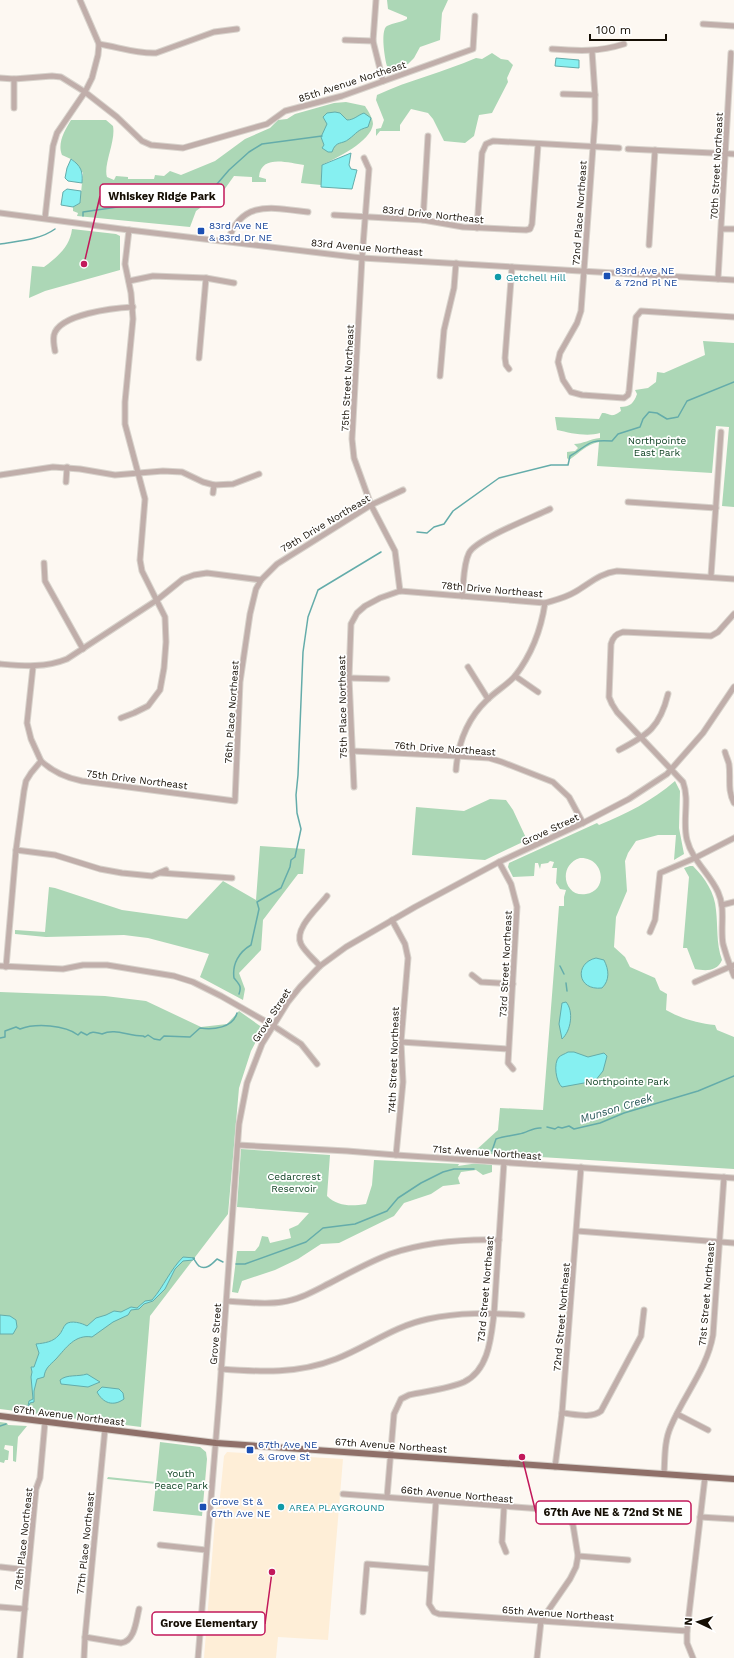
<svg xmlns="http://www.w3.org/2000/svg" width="734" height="1658" font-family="'Work Sans',sans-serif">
  <rect width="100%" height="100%" fill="#fdf8f2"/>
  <path fill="#feeed7" d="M227,1452L343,1459L328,1640L278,1637L276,1658H204L216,1508L219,1507L224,1456Z"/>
  <g fill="#acd7b6" fill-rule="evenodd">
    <path d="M387,0H448L442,13L440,40L420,47L414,58L408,64L391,68L387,66C385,60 380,30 387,26C393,23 402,22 407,19V17L388,9Z"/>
    <path d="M492,53L501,59L508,60L513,65L507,78L508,82L492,113L479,115L474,136L465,143L444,141L433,119L428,113L411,109L400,125V131H380L376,136V129L381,128L384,120L376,100L377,95C409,80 444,72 476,58L482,59Z"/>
    <path d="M346,102L365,106C368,111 373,118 373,124C371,142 336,158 322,165L321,185L301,183L304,165C288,163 261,154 259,177L266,179V182H252V177L234,176L224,190L196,211L190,227L77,216L78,213L73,211V207L80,203L83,173L73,160L62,155C57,143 65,130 71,120H106L113,126C116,141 103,165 107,177L114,180L116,176L128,177V179H154L155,175L164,176L170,171L181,175L215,161L245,139L270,128L278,120L287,119L295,114L334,103Z"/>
    <path d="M72,229L116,234L120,236V270L45,291L29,298L32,266L44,267C57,257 70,247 72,229Z"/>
    <path d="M703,341L734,343V507L722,506L729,427L716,426L712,473L597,466L599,442C585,445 581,452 569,460L567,458V452L575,451L578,448L574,444C583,444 590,439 600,438V433C587,437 570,433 557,430L555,417L599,419L602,413C611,413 610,419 621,411L620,407C630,407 634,403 637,394L635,390L648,388L656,382L657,372L664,373L705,355Z"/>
    <path d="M675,781L680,791L679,828L684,854L674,860L676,835H658L636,841L628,853L625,861L627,891L616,917L614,947L625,957L630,967L655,978L660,990L667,994L666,1010C682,1019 697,1023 715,1025L717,1030L734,1037V1169L474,1153V1152L498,1130L500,1108L543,1110L559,906H564V897L566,890L560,889L556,883L557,868H552L554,862L550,861L548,863L541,864L540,869L538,863H535L534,876L513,877L508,867L509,863L597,823L599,825C626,814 652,801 675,781ZM580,858C604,857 609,890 586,894C564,898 557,865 580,858Z"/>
    <path d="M490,799L506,800L513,810L527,840L485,860L412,855L416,807L464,811Z"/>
    <path d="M260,846L305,849L303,874H298L263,920L261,950L239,973L245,989L243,1000L200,977L209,954L148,938L124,935L46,937L15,934V930L45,932L49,887L55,888L122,910L187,919L223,881L256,900Z"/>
    <path d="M690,866H693C705,878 715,893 716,910C718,927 716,943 722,960C717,972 705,971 695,969L687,948H683L689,877L684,868Z"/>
    <path d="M0,992L105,996L146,1001L201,1027L227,1024L239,1011L263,1028L251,1051L239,1088L228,1214L150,1316L141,1427L0,1409Z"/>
    <path d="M241,1149L330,1155L327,1196C338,1207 352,1206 366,1204L372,1185L374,1160L459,1164L458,1166L478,1163L492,1165V1172L483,1175L476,1170L461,1172L458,1178L460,1184L443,1186L431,1194L404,1203L394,1216L339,1243L321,1244L298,1259L275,1270L242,1281L238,1293L232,1292L237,1251H255L259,1246L262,1236L268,1237L270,1243L291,1238L289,1229L298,1225L309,1213L237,1207Z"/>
    <path d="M0,1422L7,1423L8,1425L27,1426L18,1437L16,1462L13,1461V1446L5,1445L4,1449L9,1451L8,1460H5L4,1463L0,1462Z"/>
    <path d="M160,1442L200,1447L206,1452L207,1459L202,1516L153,1511L156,1484L107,1479L108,1477L156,1482Z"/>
  </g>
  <g fill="#86f0f1" stroke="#64acaa">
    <path d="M556,58L579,60V68L555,66Z"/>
    <path d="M335,112L340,113L347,120C354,120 358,115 364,113L371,118L368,127C357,130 357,133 349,139C342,145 336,140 332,152H328L322,148L324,145L321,137L327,124L323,117L327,113Z"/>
    <path d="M351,153L349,165L351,169L357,170L352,189L321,187L322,165Z"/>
    <path d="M71,159C81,166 83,171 82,183L68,181L65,178L67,168Z"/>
    <path d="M67,189L81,191L80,203L73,207L61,205L63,192Z"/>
    <path d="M596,958L604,960C609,970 610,980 602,988C577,991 574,963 596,958Z"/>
    <path d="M566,1002C574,1011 571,1031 562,1039L559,1024L562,1003Z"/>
    <path d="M568,1052H574L588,1057L604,1053L607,1056L603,1071L595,1081L562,1087C556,1082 553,1063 559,1057C561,1055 565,1054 568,1052Z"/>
    <path d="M183,1257L195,1258L193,1260L183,1261L175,1269L165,1289L153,1301L144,1304L139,1309L131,1310L128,1315L113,1322L92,1337C75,1334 66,1348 56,1359C50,1365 45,1368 44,1377L37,1379L34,1391V1402L30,1403L27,1411L29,1401L33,1399L31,1377L32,1372L31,1367H34L39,1353L36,1344C45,1343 53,1342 59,1335C62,1332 63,1327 66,1324C71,1320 82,1323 87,1326L96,1318L106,1315L114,1311L121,1312L131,1307L137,1308L145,1301L152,1300C164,1286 170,1270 183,1257Z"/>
    <path d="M0,1315L10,1316L16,1320L17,1327L13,1334H0Z"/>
    <path d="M87,1374L100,1382L88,1387L61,1384L60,1380C67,1374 78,1377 87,1374Z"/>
    <path d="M102,1387L119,1389L123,1393L124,1399C113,1407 103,1403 97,1392Z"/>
  </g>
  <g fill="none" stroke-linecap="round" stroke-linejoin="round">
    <g stroke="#64acaa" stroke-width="1.5">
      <path d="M83,216V212L138,204L158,195L201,197L211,191L229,170L249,152L262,144L322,136"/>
      <path d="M0,244C18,241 40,240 55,229"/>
      <path d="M417,532L427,533L434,527L444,524L453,511L499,478L551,465H568L570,456C589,445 587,439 612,441L618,434L640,427L643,419L649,412L657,413L667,419L678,417L687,401L734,382"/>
      <path d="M560,966L564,974"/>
      <path d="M566,983L567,991"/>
      <path d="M239,994C242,986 239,984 234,978C232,964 239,952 251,945L259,909L257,902L281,888L290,867L291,860L295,857L301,829L297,813L296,795L298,775L303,652L308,617L318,590L381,552"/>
      <path d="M0,1038L5,1037V1031L16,1027L20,1029C36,1023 65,1025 78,1035L81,1032L87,1035C93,1030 96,1033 102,1034C115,1028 128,1036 143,1036L145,1037L148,1035L154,1039L160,1040L164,1036L190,1037L200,1028C213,1030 233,1028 237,1013"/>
      <path d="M547,1127L555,1129L558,1127L562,1128L569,1126L574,1129L600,1123L624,1113L698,1091L734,1076"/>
      <path d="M492,1151L496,1139C504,1136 511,1136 519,1134C527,1133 533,1127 541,1128"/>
      <path d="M193,1258C195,1260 197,1265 199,1266C206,1271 213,1263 217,1259L223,1262"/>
      <path d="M236,1264H245L306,1242L323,1228L355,1224L387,1211L398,1198L421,1183L443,1172L454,1169H474"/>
      <path d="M0,1426L6,1424"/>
    </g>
    <g stroke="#d8d3cc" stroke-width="7">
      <g id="minor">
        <path d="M376,0L373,41L383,81"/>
        <path d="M703,24L734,26"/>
        <path d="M345,40L373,41"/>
        <path d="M99,44C118,47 137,54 156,53L214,32L237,29"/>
        <path d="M552,49C578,51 599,52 624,44"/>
        <path d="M592,51L595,95V120L581,311L577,323L560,353L558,362L563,380L571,392L582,395L624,398L628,395L629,391L636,317L641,311L734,317"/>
        <path d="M0,78L14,79L52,76L61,77L85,92L117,117L142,141L151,145L183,148L267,124L285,111L342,96L473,49L475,16"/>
        <path d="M563,94L595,95"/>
        <path d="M14,108V79"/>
        <path d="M628,149L734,154"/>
        <path d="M364,158L369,169L362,258L352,439L354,458L371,505L395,551L400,591"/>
        <path d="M0,213L129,230L362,258L734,280"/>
        <path d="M334,215L423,220L463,227L526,230L530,229L532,224L538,145"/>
        <path d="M45,218L53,146L57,133L85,92L92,78L98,55L99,44L80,0"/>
        <path d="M423,220L428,136"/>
        <path d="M477,228L482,153L486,144L493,141L619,148"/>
        <path d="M722,229H734"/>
        <path d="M228,241C241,199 273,208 308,212"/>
        <path d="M649,245L655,150"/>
        <path d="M718,279L731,53"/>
        <path d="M129,281L153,276L206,278L234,283"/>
        <path d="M55,351C54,346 53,340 54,335C59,314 114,308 133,307"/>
        <path d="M199,358L206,278"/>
        <path d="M509,369L506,365L505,358L512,267"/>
        <path d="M440,376L444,330L454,288L456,263"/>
        <path d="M0,475L53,467L80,469L115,475L163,471L182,472L203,482L214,485L233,484L259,474"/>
        <path d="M66,482L67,467"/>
        <path d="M213,493L214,485"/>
        <path d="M628,502L716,508"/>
        <path d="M44,563L45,581L83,649"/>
        <path d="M711,576L721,432"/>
        <path d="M462,596C464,582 463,565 469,553C476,539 534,517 550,509"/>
        <path d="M734,614L718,632L711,636L623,632C616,634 613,637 611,644L609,697L612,704L617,712L683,782C690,801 682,820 687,840C692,860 710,874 718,892C726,909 720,927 723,944C726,955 730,966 734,976"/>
        <path d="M0,664C24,666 45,668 67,659L157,600L183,579L194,575L207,573L261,580"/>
        <path d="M468,667L488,699"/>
        <path d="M515,676L538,692"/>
        <path d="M349,678L387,679"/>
        <path d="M121,718L134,713L148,706L160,690L164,668L166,642L165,617L142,571L140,560L145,499L125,424V402L133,319L131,293L125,264L129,230"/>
        <path d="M619,750C648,735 660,727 668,694"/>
        <path d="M352,751L457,756L489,758L502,762L553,782L569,797L583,823"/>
        <path d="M725,752C726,756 728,760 729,764C731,779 727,789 734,803"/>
        <path d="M41,761C53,772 66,778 82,781L235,801L240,682L250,614L256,589L261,580L277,564L371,505L403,490"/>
        <path d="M456,770C458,742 467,719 487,700C496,691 507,685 515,676C532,654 541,630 545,603"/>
        <path d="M354,787L349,678L351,624L357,613L365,606L380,598L400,591L545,603C555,600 565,598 575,592C589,584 600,573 617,571L734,579"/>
        <path d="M16,850L55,855L100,869L122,873L152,876L166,870"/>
        <path d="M499,862L511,884L517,907L508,1063L513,1069"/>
        <path d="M161,873L232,878"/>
        <path d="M722,905L734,902"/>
        <path d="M392,920L405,944L408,958L401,1042L403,1082L396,1155"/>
        <path d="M650,932L655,920L660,873L695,858L734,838"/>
        <path d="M0,966L63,969L83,965H107L174,976L193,982L221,996L272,1025L301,1044L317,1064"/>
        <path d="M320,966C314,959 305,952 301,944C293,929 319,907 327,896"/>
        <path d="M6,967L16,850L24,791L26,781L31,773L41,761L31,739L27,723L33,667"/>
        <path d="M472,975L481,982L513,984"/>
        <path d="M695,982L734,965"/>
        <path d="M401,1042L508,1049"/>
        <path d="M238,1145L347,1151L396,1155L734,1178"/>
        <path d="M577,1231L734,1243"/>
        <path d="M227,1301C245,1302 264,1305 282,1302C299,1300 314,1291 330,1283C349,1273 369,1262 390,1254C426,1242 461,1239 499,1240"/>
        <path d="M221,1369C261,1372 298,1374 336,1359C367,1347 394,1326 428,1319C459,1312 490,1313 522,1315"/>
        <path d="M562,1413C574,1414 591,1419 601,1411L641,1336L644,1310"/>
        <path d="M677,1414L708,1430"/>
        <path d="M555,1467L562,1413L581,1167"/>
        <path d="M664,1474C665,1459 664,1441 671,1426C684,1395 707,1369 713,1335L724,1177"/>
        <path d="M343,1494L556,1510L568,1516L573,1525L578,1556L576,1567L570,1579L541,1621L537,1658"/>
        <path d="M387,1497L394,1414L401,1399L409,1395C427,1391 448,1389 464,1382C489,1370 491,1337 494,1314L504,1162"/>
        <path d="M436,1501L429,1604L434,1612L439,1614L687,1631"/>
        <path d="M504,1507L502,1542L506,1552"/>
        <path d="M700,1517L733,1519"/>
        <path d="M160,1545L206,1550"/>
        <path d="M578,1556L628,1560"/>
        <path d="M1,1567L28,1570"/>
        <path d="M0,1607L25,1609"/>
        <path d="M363,1612L367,1564L431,1569"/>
        <path d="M85,1637L121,1643C135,1641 136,1621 139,1609"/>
        <path d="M20,1658L36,1489L40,1478L45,1422"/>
        <path d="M84,1658L85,1637L105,1429"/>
        <path d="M198,1658L219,1401L239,1124L247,1083L262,1044L288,1002L300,987L320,966L346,947L415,907L499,862L583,823L629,799L667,774L703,733L734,687"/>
        <path d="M693,1658L687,1643V1631L705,1477"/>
      </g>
    </g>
    <g stroke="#d8d3cc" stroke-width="8">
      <path id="major" d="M0,1416L216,1443L734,1479"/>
    </g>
    <use href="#minor" stroke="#c0aeaa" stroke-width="5"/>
    <use href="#major" stroke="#8f7069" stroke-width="6"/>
  </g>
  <g fill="#1a4fb4" stroke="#fff" stroke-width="1.5">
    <rect x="197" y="227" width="8" height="8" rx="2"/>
    <rect x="603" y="272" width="8" height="8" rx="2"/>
    <rect x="246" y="1446" width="8" height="8" rx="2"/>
    <rect x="199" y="1503" width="8" height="8" rx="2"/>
  </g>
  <g fill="#0f9aa8" stroke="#fff" stroke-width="1.5">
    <circle cx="498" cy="277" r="4"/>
    <circle cx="281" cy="1507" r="4"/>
  </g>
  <g text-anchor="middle" stroke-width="3.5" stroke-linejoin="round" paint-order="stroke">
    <g font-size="10" fill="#150e04" stroke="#fff">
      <text transform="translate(352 81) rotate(-18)" y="4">85th Avenue Northeast</text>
      <text transform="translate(716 166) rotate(-87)" y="4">70th Street Northeast</text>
      <text transform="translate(579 213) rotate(-86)" y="4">72nd Place Northeast</text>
      <text transform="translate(433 214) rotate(6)" y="4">83rd Drive Northeast</text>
      <text transform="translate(367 247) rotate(5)" y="4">83rd Avenue Northeast</text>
      <text transform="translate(347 378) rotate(-87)" y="4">75th Street Northeast</text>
      <text transform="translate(325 523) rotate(-31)" y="4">79th Drive Northeast</text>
      <text transform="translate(492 589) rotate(5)" y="4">78th Drive Northeast</text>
      <text transform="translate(342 707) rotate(-91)" y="4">75th Place Northeast</text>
      <text transform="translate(231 712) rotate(-86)" y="4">76th Place Northeast</text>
      <text transform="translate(445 748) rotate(4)" y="4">76th Drive Northeast</text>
      <text transform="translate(137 779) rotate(7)" y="4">75th Drive Northeast</text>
      <text transform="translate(550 829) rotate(-25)" y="4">Grove Street</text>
      <text transform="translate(505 964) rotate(-87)" y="4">73rd Street Northeast</text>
      <text transform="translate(271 1015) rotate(-57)" y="4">Grove Street</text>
      <text transform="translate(393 1060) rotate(-88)" y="4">74th Street Northeast</text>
      <text transform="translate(487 1152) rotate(4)" y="4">71st Avenue Northeast</text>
      <text transform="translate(485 1289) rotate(-85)" y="4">73rd Street Northeast</text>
      <text transform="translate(706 1294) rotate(-85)" y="4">71st Street Northeast</text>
      <text transform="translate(561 1317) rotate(-85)" y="4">72nd Street Northeast</text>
      <text transform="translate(215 1334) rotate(-86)" y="4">Grove Street</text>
      <text transform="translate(69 1415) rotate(7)" y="4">67th Avenue Northeast</text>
      <text transform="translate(391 1445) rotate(4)" y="4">67th Avenue Northeast</text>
      <text transform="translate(457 1494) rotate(5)" y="4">66th Avenue Northeast</text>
      <text transform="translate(23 1539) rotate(-84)" y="4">78th Place Northeast</text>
      <text transform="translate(85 1543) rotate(-84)" y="4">77th Place Northeast</text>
      <text transform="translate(558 1613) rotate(4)" y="4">65th Avenue Northeast</text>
    </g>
    <g font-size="10" fill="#164399" stroke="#fff" text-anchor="start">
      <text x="209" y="229">83rd Ave NE<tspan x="209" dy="12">&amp; 83rd Dr NE</tspan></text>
      <text x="615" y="274">83rd Ave NE<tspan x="615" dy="12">&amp; 72nd Pl NE</tspan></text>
      <text x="258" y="1448">67th Ave NE<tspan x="258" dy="12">&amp; Grove St</tspan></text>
      <text x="211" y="1505">Grove St &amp;<tspan x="211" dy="12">67th Ave NE</tspan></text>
    </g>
    <g font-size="10" fill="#0d838f" stroke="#fff" text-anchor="start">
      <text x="506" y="281">Getchell Hill</text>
      <text x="289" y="1511">AREA PLAYGROUND</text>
    </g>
    <g font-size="10" fill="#083d1d" stroke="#fff">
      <text x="657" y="444">Northpointe<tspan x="657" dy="12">East Park</tspan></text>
      <text x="627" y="1085">Northpointe Park</text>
      <text x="294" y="1180">Cedarcrest<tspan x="294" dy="12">Reservoir</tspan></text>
      <text x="181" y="1477">Youth<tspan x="181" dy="12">Peace Park</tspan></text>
    </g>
    <g font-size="11" font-style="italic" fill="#285758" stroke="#fff">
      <text transform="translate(616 1108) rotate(-17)" y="4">Munson Creek</text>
    </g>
  </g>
  <path fill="none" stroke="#c2185b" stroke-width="1.5" d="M84 264L100 196M522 1457L536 1513M272 1572L265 1624"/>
  <g fill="#c2185b" stroke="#fff" stroke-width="1.5">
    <circle cx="84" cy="264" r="4"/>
    <circle cx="522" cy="1457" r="4"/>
    <circle cx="272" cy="1572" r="4"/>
  </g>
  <g fill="#fff" stroke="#c2185b" stroke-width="1.5">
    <rect x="100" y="184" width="124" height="23" rx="4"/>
    <rect x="536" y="1501" width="155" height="23" rx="4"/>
    <rect x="152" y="1612" width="113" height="23" rx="4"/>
  </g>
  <g font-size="11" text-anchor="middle" font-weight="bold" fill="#150e04">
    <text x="162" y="200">Whiskey Ridge Park</text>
    <text x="613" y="1516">67th Ave NE &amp; 72nd St NE</text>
    <text x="209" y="1627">Grove Elementary</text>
  </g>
  <g transform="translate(698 1622) rotate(274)" stroke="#ffffff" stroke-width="3" paint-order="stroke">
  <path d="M0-3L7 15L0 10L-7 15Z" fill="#150e04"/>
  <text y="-6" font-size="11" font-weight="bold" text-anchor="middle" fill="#150e04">N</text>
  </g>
  <path d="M590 34v6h76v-6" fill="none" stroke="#150e04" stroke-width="2"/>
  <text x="596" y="34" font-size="12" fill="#150e04" stroke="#ffffff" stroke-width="3" paint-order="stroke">100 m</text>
</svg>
